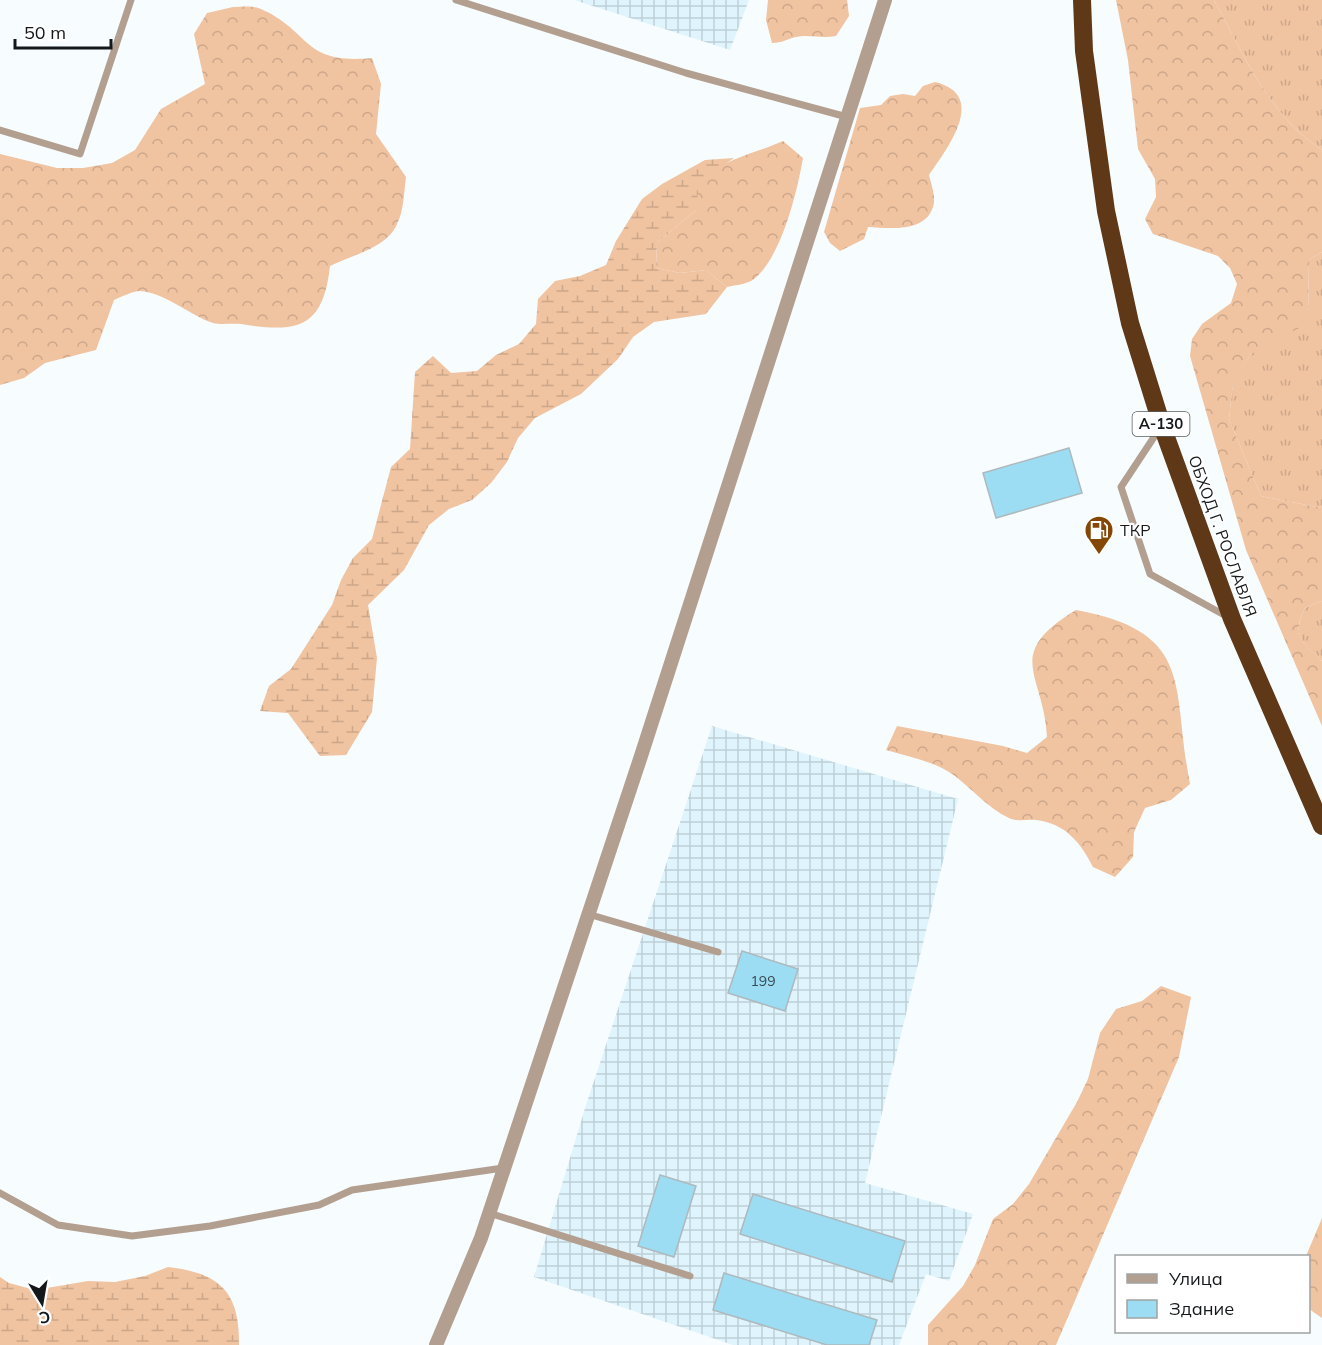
<svg xmlns="http://www.w3.org/2000/svg" width="1322" height="1345" font-family="Mulish,sans-serif">
  <defs>
    <pattern id="industrial-grid" width="8" height="8" patternUnits="userSpaceOnUse" patternTransform="scale(1.5)"><rect width="8" height="8" fill="#dff4fc"/><path d="M0 4h8M4 0v8" fill="none" stroke="#bed0d7"/></pattern>
    <pattern id="grass-tufts" width="24" height="20" patternUnits="userSpaceOnUse" patternTransform="scale(1.5)"><rect width="24" height="20" fill="#f0c3a1"/><path d="M3 7l-1-3M5 7V3M7 7l1-3M15 17l-1-3M17 17v-4M19 17l1-3" fill="none" stroke="#cda78a"/></pattern>
    <pattern id="forest-crowns" width="20" height="18" patternUnits="userSpaceOnUse" patternTransform="scale(1.5)"><rect width="20" height="18" fill="#f0c3a1"/><path d="M2 6a3 3 0 1 1 6 0M12 15a3 3 0 1 1 6 0" fill="none" stroke="#cda78a"/></pattern>
    <pattern id="wetland-marsh" width="20" height="14" patternUnits="userSpaceOnUse" patternTransform="scale(1.5)"><rect width="20" height="14" fill="#f0c3a1"/><path d="M1 5h8M5 5V1M11 12h8M15 12V8" fill="none" stroke="#cda78a"/></pattern>
  </defs>
  <rect width="100%" height="100%" fill="#f7fcfe"/>
  <g fill="url(#industrial-grid)">
    <path d="M574,0H749L730,50Z"/>
    <path d="M712,726L958,799L865,1183L973,1214L949,1281L926,1274L899,1345H733L534,1277L586,1105Z"/>
  </g>
  <g fill="url(#grass-tufts)">
    <path d="M1214,0H1322V150C1269,116 1243,53 1214,0Z"/>
    <path d="M1322,252V508L1261,496L1229,419L1233,382L1251,354L1308,314L1309,260Z"/>
    <path d="M1322,601V661C1302,642 1291,636 1305,608Z"/>
  </g>
  <g fill="url(#forest-crowns)">
    <path d="M768,0H847L849,16L836,36C822,39 808,34 796,37C787,39 782,43 772,43L766,20Z"/>
    <path d="M1116,0H1214C1243,53 1269,116 1322,150V252L1309,260L1308,314L1299,328L1251,354L1233,383L1229,419L1261,496L1322,508V601L1305,608C1291,636 1302,642 1322,661V726L1246,550L1190,356L1192,339L1202,324L1231,303L1237,284L1230,268L1218,256L1153,234L1145,219L1156,197L1155,179L1138,149L1128,60Z"/>
    <path d="M233,7C241,7 253,5 261,9C311,31 302,65 372,58L381,84L376,134L406,177C404,191 404,211 397,224C387,248 352,255 330,266C323,329 297,333 241,324C232,323 221,325 213,323C191,316 164,292 140,291C133,291 121,297 114,300L96,350L45,363L24,378L0,385V154L57,168H83L112,163L135,150L161,109L205,84L194,34L207,13Z"/>
    <path d="M935,82C989,95 947,149 929,175C931,183 935,195 934,203C928,234 889,228 868,227L864,239L840,251L830,243L824,232L860,108L881,105L890,96L903,94L915,96L923,86Z"/>
    <path d="M783,141L803,158C797,192 782,256 754,279C748,284 736,285 727,287L706,270L680,273L656,268L657,243L696,210C696,205 696,197 697,192C708,161 758,153 783,141Z"/>
    <path d="M1076,610C1197,632 1171,688 1190,784L1171,800L1145,808L1134,832L1133,857L1115,877L1093,867C1081,843 1065,823 1036,820C1027,819 1017,822 1009,818C988,808 973,790 955,776C935,761 909,757 886,750L897,726L1003,746L1027,753L1047,737C1044,673 1002,655 1076,610Z"/>
    <path d="M1161,986L1191,997L1179,1057L1056,1345H928V1325L963,1286L975,1265L993,1219L1013,1204L1029,1184L1077,1102L1088,1079L1100,1033L1116,1009L1142,1001Z"/>
    <path d="M1322,1218V1318L1309,1309L1308,1256H1306Z"/>
  </g>
  <g fill="url(#wetland-marsh)">
    <path d="M734,158L713,173L698,191L696,210L657,243L656,268L680,273L706,270L727,287L706,314L654,322L633,337L618,359L581,394L535,418L518,438L507,462L491,483L472,500L449,509L429,525L404,570L368,605L377,658L372,712L346,755L320,756L288,713L260,711L269,686L291,669L332,605L341,580L353,558L372,539L391,467L410,449L415,372L433,356L451,373L477,371L496,355L519,344L536,324L538,299L555,281L580,276L606,265L616,241L642,199L662,184L705,160Z"/>
    <path d="M168,1267C219,1273 240,1291 239,1345H0V1277L9,1283L35,1290L88,1281L115,1282L145,1276Z"/>
  </g>
  <g fill="#9dddf3" stroke="#adb9bd" stroke-width="1.5">
    <path d="M1069,448L1082,493L996,518L983,473Z"/>
    <path d="M742,951L798,969L785,1011L728,993Z"/>
    <path d="M660,1175L696,1186L674,1257L638,1246Z"/>
    <path d="M753,1194L905,1241L892,1282L740,1234Z"/>
    <path d="M724,1273L877,1320L869,1345H827L713,1310Z"/>
  </g>
  <g fill="none" stroke-linecap="round" stroke-linejoin="round">
    <g stroke="#b39f90" stroke-width="7">
      <path d="M456,0L686,73L847,117"/>
      <path d="M0,130L80,154L131,0"/>
      <path d="M1160,428L1121,487L1150,574L1226,616"/>
      <path d="M588,914L718,952"/>
      <path d="M0,1193L58,1225L132,1236L210,1226L319,1205L352,1190L503,1168"/>
      <path d="M489,1213L690,1276"/>
    </g>
    <path stroke="#b39f90" stroke-width="14" d="M436,1345L481,1238L641,756L885,0"/>
    <path stroke="#5f3818" stroke-width="18" d="M1082,0L1084,51L1106,211L1130,323L1162,426L1232,619L1322,826"/>
  </g>
  <defs>
    <g id="fuel-pin" transform="scale(1.5)"><path d="M0 17L-7.5 6A9.5 9.5 0 1 1 7.5 6Z" fill="#854706" stroke="#fff"/><path d="M-5.5-6h7V0h2V4h1.3V-2.5L3-4.5l.8-.8L6-3V5H2.5V1h-1V6h-7ZM-4.2-4.7v3.2H.2V-4.7Z" fill="#fff"/></g>
  </defs>
  <g fill-rule="evenodd">
    <use href="#fuel-pin" x="1099" y="530"/>
  </g>
  <g text-anchor="middle" stroke-width="4.5" stroke-linejoin="round" paint-order="stroke">
    <g font-size="14" fill="#364950">
      <text x="763" y="986">199</text>
    </g>
    <rect fill="#fff" stroke="#5a5d5f" stroke-width="1.5" x="1132.5" y="412" width="57" height="24" rx="4.5"/>
    <g font-size="15" font-weight="bold" fill="#14181a">
      <text x="1161" y="429">А-130</text>
    </g>
    <g font-size="16" fill="#14181a" stroke="#fff" text-anchor="start">
      <text x="1120" y="536">ТКР</text>
    </g>
    <g font-size="16" fill="#14181a" stroke="#fff">
      <text transform="translate(1223 536) rotate(70)" y="6">ОБХОД Г. РОСЛАВЛЯ</text>
    </g>
  </g>
  <rect x="1115" y="1255" width="195" height="78" fill="#ffffff" stroke="#a1a3a3" stroke-width="1.5"/>
  <rect x="1127" y="1274" width="30" height="9" fill="#b39f90" stroke="#a1a3a3" stroke-width="1.5"/>
  <text x="1169" y="1285" font-size="18" fill="#14181a">Улица</text>
  <rect x="1127" y="1300" width="30" height="18" fill="#9dddf3" stroke="#a1a3a3" stroke-width="1.5"/>
  <text x="1169" y="1315" font-size="18" fill="#14181a">Здание</text>
  <g transform="translate(42 1303) rotate(169)" stroke="#ffffff" stroke-width="4.5" paint-order="stroke">
  <path d="M0-4.5L10 22L0 15L-10 22Z" fill="#14181a"/>
  <text y="-9" font-size="16" font-weight="bold" text-anchor="middle" fill="#14181a">С</text>
  </g>
  <path d="M15 39v9h96v-9" fill="none" stroke="#14181a" stroke-width="3"/>
  <text x="24" y="39" font-size="18" fill="#14181a" stroke="#ffffff" stroke-width="4.5" paint-order="stroke">50 m</text>
</svg>
